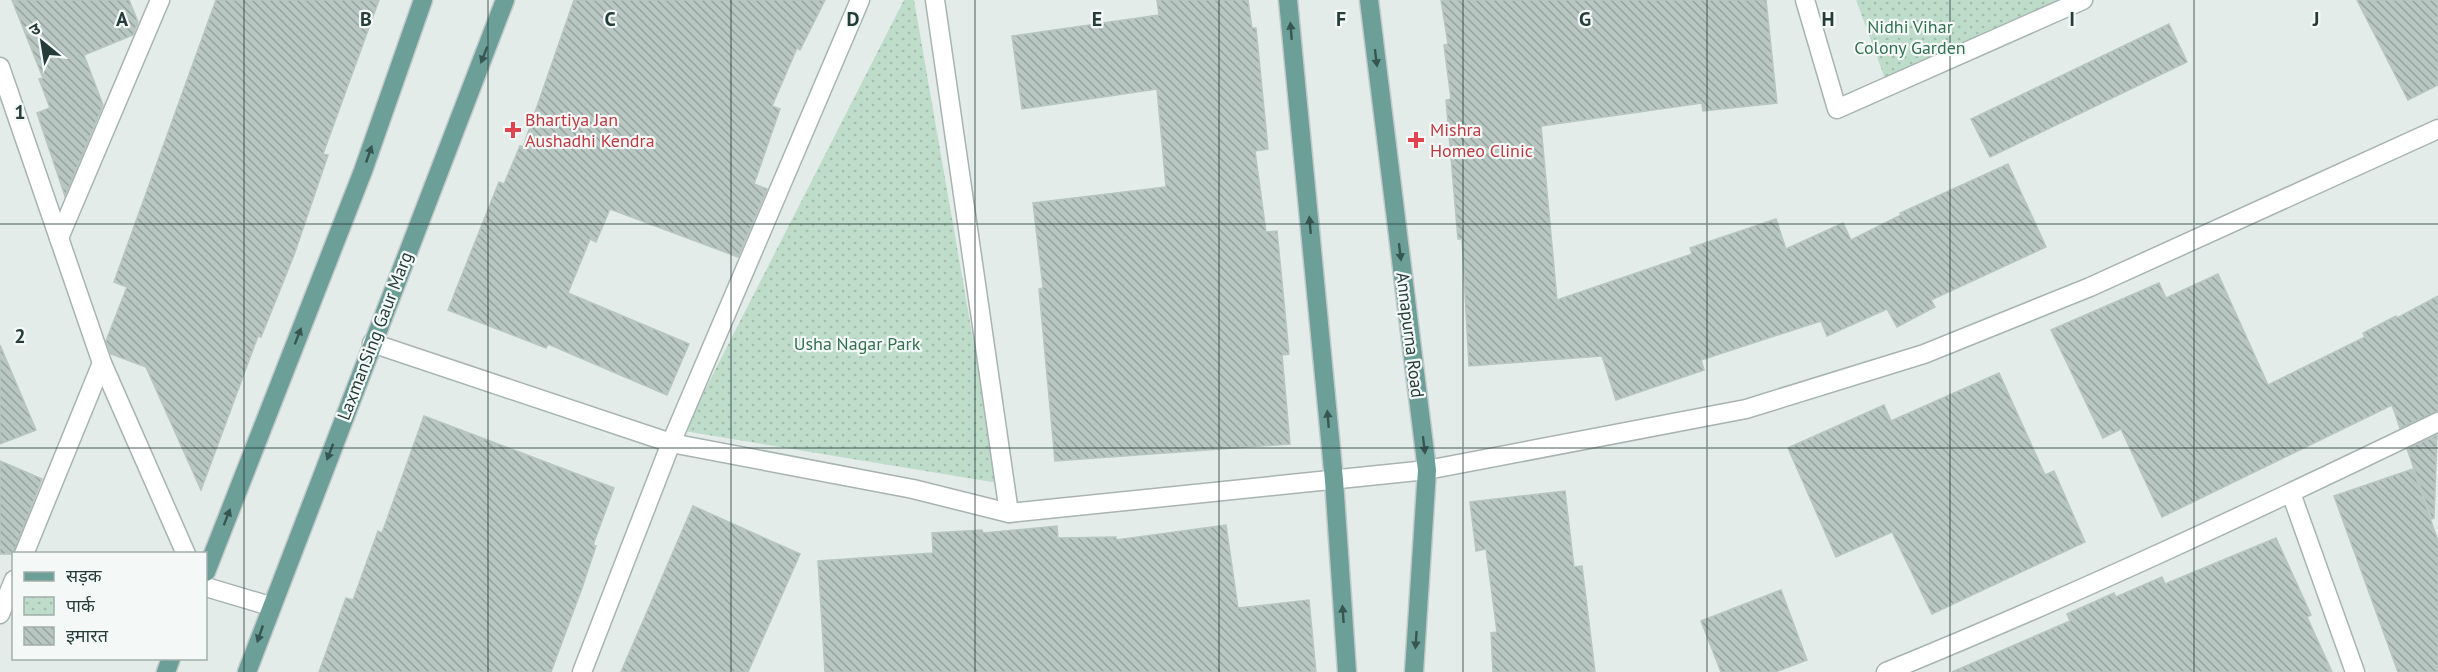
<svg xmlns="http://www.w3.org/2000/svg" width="2438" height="672" font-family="'PT Sans','Noto Sans Devanagari',sans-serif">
  <defs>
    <pattern id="park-dots" width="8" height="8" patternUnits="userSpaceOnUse" patternTransform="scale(1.5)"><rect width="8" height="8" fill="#bedcca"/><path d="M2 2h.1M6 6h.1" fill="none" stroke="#a3beae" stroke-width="1.8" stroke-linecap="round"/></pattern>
    <pattern id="building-back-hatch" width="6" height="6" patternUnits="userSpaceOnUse" patternTransform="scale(1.5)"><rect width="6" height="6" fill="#b9c7c3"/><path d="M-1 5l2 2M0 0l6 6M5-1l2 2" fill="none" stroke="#96a39f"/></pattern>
  </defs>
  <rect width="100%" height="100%" fill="#e4ecea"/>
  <g fill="url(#park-dots)">
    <path d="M904,0H914L998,483L684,431Z"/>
    <path d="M1856,0H2090L1888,87Z"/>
  </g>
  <g fill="url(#building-back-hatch)" stroke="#b7c6c1" stroke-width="1.5">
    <path d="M12,0H129L138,22L133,35L84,55L103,105L65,196L37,113L50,108L39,79L43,78Z"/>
    <path d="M216,0H379L323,154L328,155L294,255L261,337L258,336L201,490L146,367L111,354L106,341L127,287L114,282Z"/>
    <path d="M574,0H825L800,50L797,48L772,106L780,109L754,184L767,189L738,257L610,209L596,242L590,239L568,293L689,344L667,395L548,344L546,348L448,310L499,182L504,184L520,146L523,147Z"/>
    <path d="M1157,0H1248L1252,28H1256L1268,149L1255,151L1266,232L1277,231L1284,302L1289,354L1282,355L1290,444L1055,461L1039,289L1043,288L1033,203L1166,187L1157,89L1022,109L1012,36L1159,15Z"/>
    <path d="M1441,0H1766L1777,103L1703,111L1702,103L1541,126L1557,300L1692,254L1690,248L1776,219L1786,249L1843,223L1851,240L1901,215L1900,213L2008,164L2046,247L1931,300L1935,307L1897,327L1887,309L1827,336L1821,321L1701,360L1704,370L1616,400L1602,356L1469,366L1462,239H1458L1446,100L1451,99L1444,45L1448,44Z"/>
    <path d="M2357,0H2438V85L2408,100Z"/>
    <path d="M2169,24L2187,62L1990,157L1971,119Z"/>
    <path d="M2218,274L2268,385L2365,337L2363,333L2396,316L2397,318L2438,296V411L2400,428L2392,405L2162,517L2121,429L2103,438L2051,330L2159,283L2166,298Z"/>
    <path d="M0,345L36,430L0,444Z"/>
    <path d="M1999,373L2045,475L2054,471L2085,542L1932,614L1892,532L1836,557L1788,448L1884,405L1891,421Z"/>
    <path d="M424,416L614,488L593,545L596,546L582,588L551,672H319L346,598L353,600L378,531L382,533Z"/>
    <path d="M2437,435L2434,518L2432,519L2407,449Z"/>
    <path d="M0,461L42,479L13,554H0Z"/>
    <path d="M2413,469L2438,541V672H2398L2334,496Z"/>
    <path d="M1565,491L1574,567L1582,566L1595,672H1493L1491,633L1497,632L1486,549L1476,551L1470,502Z"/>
    <path d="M693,506L800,554L748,672H621Z"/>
    <path d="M1226,525L1238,608L1309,600L1316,672H825L818,561L933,553L932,533L982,530L983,533L1057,526L1058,538L1116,537V540Z"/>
    <path d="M2276,538L2311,615L2307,617L2332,672H1952L2070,621L2067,614L2114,593L2116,597L2162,577L2165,584Z"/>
    <path d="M1781,590L1807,660L1775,672H1721L1701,621Z"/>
  </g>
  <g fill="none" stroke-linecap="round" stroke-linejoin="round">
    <g stroke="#a7b4b1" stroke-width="21">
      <g id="minor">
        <path d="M160,0L59,238L102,363L186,554"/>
        <path d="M935,0L1009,513"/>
        <path d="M1805,0L1837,109L2083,0"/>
        <path d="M0,67L59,238"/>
        <path d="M372,343L671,443L913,489L1009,513L1427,470L1746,409L1924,354L2090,287L2438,129"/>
        <path d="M2291,493L2355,672"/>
        <path d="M24,554L102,363"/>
        <path d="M206,587L270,606"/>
        <path d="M0,614L14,580"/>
        <path d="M582,672L671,443L860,0"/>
        <path d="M1886,672C2073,596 2256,510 2438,422"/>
      </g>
    </g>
    <g stroke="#c2c9c8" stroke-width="21">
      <g id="major">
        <path d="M1288,0L1334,480L1347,672"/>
        <path d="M1369,0L1427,470L1414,672"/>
        <path d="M206,572L363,171L423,0"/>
        <path d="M166,672L171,658"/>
        <path d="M247,672L505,0"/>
      </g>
    </g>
    <use href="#minor" stroke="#fff" stroke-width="18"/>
    <use href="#major" stroke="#6c9f98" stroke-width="18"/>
  </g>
  <defs><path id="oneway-solid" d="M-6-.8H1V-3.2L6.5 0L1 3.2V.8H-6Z" transform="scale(1.5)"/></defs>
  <g fill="#375651">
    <use href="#oneway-solid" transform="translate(1291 31) rotate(-95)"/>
    <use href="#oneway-solid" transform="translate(484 55) rotate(111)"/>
    <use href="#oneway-solid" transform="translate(1376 58) rotate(83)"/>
    <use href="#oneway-solid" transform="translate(369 154) rotate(-71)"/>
    <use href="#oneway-solid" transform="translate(1310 225) rotate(-95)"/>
    <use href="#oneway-solid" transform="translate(1400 252) rotate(83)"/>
    <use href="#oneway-solid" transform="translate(298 336) rotate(-69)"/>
    <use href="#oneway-solid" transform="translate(1328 419) rotate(-95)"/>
    <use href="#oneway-solid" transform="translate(1424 445) rotate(83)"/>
    <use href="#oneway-solid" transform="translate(330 452) rotate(111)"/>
    <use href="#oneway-solid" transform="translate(227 517) rotate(-69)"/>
    <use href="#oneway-solid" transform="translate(1343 614) rotate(-94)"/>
    <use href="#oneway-solid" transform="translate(260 634) rotate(109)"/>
    <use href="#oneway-solid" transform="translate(1416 640) rotate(94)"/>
  </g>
  <path fill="none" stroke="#253d39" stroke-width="1.5" stroke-opacity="0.55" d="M244,0V672M488,0V672M731,0V672M975,0V672M1219,0V672M1463,0V672M1707,0V672M1950,0V672M2194,0V672M0,224H2438M0,448H2438"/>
  <g fill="#e0444e" stroke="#f4f9f7" stroke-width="2">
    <path d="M510 121h6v6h6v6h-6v6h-6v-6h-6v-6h6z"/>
    <path d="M1413 131h6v6h6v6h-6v6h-6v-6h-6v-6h6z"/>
  </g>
  <g text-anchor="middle" stroke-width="4.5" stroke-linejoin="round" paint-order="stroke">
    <g font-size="18" fill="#317151" stroke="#f4f9f7">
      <text x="1910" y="33">Nidhi Vihar<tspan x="1910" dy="21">Colony Garden</tspan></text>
      <text x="857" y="350">Usha Nagar Park</text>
    </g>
    <g font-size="18" fill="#be3a42" stroke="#f4f9f7" text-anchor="start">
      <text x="525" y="126">Bhartiya Jan<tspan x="525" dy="21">Aushadhi Kendra</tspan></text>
      <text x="1430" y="136">Mishra<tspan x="1430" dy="21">Homeo Clinic</tspan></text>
    </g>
    <g font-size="18" fill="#253d39" stroke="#f4f9f7">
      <text transform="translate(1410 335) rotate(83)" y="6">Annapurna Road</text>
      <text transform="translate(375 336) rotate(-69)" y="6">LaxmanSing Gaur Marg</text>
    </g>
  </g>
  <g font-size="20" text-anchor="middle" font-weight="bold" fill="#253d39" stroke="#f4f9f7" stroke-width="4.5" stroke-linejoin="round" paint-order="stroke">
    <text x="122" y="26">A</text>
    <text x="366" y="26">B</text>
    <text x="610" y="26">C</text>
    <text x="853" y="26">D</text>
    <text x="1097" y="26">E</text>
    <text x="1341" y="26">F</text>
    <text x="1585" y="26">G</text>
    <text x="1828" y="26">H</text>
    <text x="2072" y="26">I</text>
    <text x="2316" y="26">J</text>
    <text x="20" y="119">1</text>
    <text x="20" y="343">2</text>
  </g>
  <rect x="12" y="552" width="195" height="108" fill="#f4f9f7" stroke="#a1aeab" stroke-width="1.5"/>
  <rect x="24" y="572" width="30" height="9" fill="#6c9f98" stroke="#a1aeab" stroke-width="1.5"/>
  <text x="66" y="582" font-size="18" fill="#253d39">सड़क</text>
  <rect x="24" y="597" width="30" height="18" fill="url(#park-dots)" stroke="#a1aeab" stroke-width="1.5"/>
  <text x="66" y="612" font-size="18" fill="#253d39">पार्क</text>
  <rect x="24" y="627" width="30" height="18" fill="url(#building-back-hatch)" stroke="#a1aeab" stroke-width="1.5"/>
  <text x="66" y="642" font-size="18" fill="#253d39">इमारत</text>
  <g transform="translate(42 42) rotate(330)" stroke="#f4f9f7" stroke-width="4.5" paint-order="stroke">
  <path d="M0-4.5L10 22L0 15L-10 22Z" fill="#253d39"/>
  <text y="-9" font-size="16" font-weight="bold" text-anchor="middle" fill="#253d39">उ</text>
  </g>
</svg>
